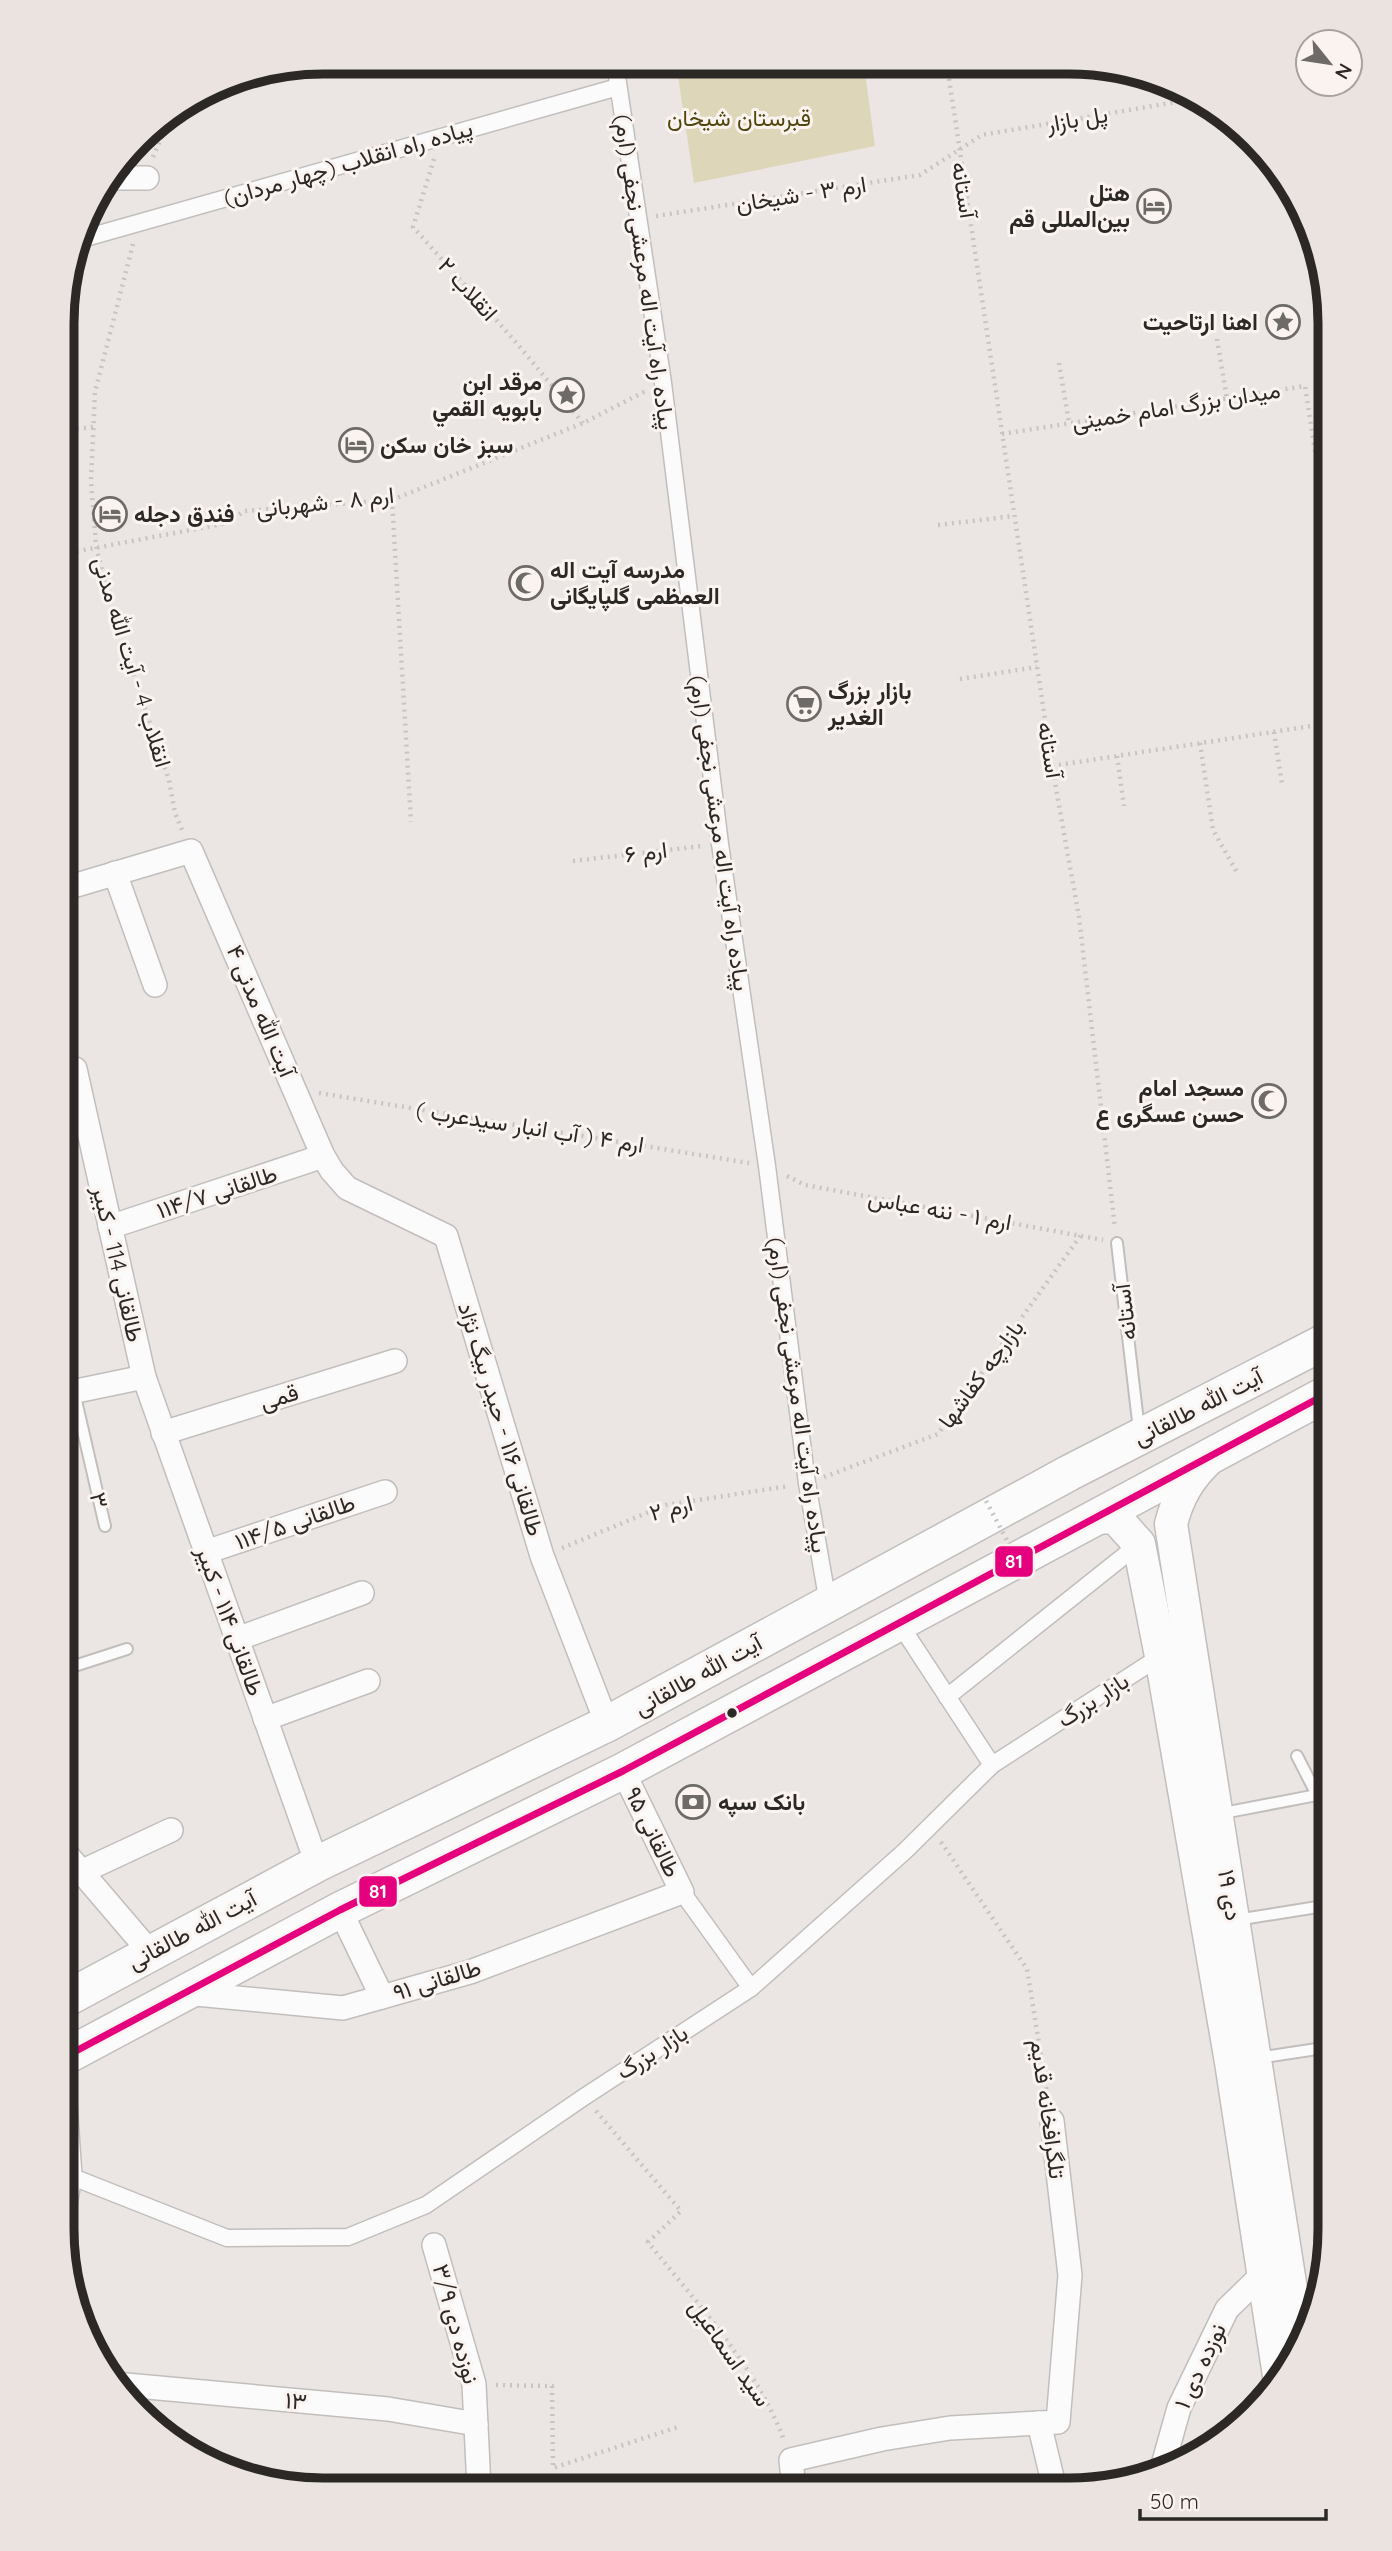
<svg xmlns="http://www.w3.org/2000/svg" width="1392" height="2551" font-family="Quicksand,Vazirmatn,sans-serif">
  <rect width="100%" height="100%" fill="#ebe6e4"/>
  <path fill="#ded6b9" d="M676,63L864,65L875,146L694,183Z"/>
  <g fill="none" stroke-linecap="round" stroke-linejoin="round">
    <g stroke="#c2bebc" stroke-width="14">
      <g id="service">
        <path d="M1117,1243L1139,1430"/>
        <path d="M74,1392L105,1526"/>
        <path d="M62,1670L127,1649"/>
        <path d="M1297,1756L1317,1795"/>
        <path d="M1218,1814L1317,1795L1330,1790"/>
        <path d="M1236,1920L1330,1905"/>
        <path d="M1258,2058L1330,2047"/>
      </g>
    </g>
    <g stroke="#c2bebc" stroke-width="19">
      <g id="pedestrian">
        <path d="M615,63L663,383L720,844L767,1166L807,1483L828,1603"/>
        <path d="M78,240L618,87"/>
        <path d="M899,1623L992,1765"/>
        <path d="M947,1697L1139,1544"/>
        <path d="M682,1892L751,1988"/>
        <path d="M70,2176L227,2238L348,2237L426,2205L584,2097L751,1988L905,1851L992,1765L1161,1656"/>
      </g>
    </g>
    <g stroke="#c2bebc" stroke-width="26">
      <g id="minor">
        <path d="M110,178H147"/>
        <path d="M115,873L155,985"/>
        <path d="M63,889L191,851L323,1156L332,1171L347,1188L446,1236L542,1556L607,1724"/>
        <path d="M75,1069L144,1377L317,1864"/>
        <path d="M110,1227L323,1156"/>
        <path d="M62,1394L144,1377"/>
        <path d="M163,1433L395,1361"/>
        <path d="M206,1552L385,1492"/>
        <path d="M237,1639L362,1593"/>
        <path d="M265,1719L368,1681"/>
        <path d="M62,1849L150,1952"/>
        <path d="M81,1872L171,1830"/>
        <path d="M340,1910L382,1997"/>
        <path d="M185,1993L343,2008L470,1972L682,1892L623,1771"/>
        <path d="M61,2228L70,2176L62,2059"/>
        <path d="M434,2245L474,2384L479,2488"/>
        <path d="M115,2384L388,2409L476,2424"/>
        <path d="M1039,2423L1055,2490"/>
        <path d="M1161,2472L1179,2408L1227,2309L1263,2274L1274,2269"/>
        <path d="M794,2489L791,2460L882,2439L950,2428L1058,2422L1070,2275L1052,2121"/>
      </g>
    </g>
    <g stroke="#c2bebc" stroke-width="35">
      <g id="secondary">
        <path d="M1211,1457C1190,1476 1178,1496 1171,1524L1300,2347"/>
        <path d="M1094,1518L1115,1517L1139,1544L1161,1656L1231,2062L1280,2382"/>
      </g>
    </g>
    <g stroke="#c2bebc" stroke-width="38">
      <g id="primary">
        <path d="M62,2001L317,1864L607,1724L1069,1473L1330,1339"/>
        <path d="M61,2059L340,1910L623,1771L1330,1392"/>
      </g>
    </g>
    <g stroke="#c6c5c4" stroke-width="4.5" stroke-dasharray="2 5" stroke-linecap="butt">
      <path d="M947,65L1052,766L1079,917L1115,1228"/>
      <path d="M761,72L822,64"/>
      <path d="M153,157L169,120L181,107"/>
      <path d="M434,159L413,227L514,340L583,423"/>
      <path d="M656,216L920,175L982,135L1200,98"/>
      <path d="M133,244L95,392L91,481L96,546L111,607L169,780L175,813L182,830"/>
      <path d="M1217,339L1227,399"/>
      <path d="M1059,363L1069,423"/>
      <path d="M63,430L94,427"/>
      <path d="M1002,434L1305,386L1331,556"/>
      <path d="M1317,467L1331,465"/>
      <path d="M392,500L411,822"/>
      <path d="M938,525L1014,516"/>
      <path d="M63,554L228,523L244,511L392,500L583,423L646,391"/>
      <path d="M960,679L1037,667"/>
      <path d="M1274,732L1282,784"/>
      <path d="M1200,743L1213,830L1238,874"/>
      <path d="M1117,756L1124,806"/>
      <path d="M1052,766L1331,723"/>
      <path d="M573,861L702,846"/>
      <path d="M319,1093L749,1163"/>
      <path d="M787,1176L805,1185L1103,1240"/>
      <path d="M824,1477L938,1434L1081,1235"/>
      <path d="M562,1548L666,1505L789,1486"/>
      <path d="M941,1842L1027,1969L1048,2099"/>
      <path d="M596,2111L681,2211L648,2242C697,2304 756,2366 784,2440"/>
      <path d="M496,2385L552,2386L553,2468L681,2426"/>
    </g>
    <use href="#service" stroke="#fcfbfb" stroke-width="10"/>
    <use href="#pedestrian" stroke="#fcfbfb" stroke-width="16"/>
    <use href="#minor" stroke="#fcfbfb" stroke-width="23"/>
    <use href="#secondary" stroke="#fcfbfb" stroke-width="32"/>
    <use href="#primary" stroke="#fcfbfb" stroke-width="35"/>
    <path stroke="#c6c5c4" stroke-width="4.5" stroke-dasharray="2 5" stroke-linecap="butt" d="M986,1501L1025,1574"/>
    <g stroke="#fbf3ef" stroke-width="12">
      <path id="bus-1" d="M61,2059L340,1910L623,1771L1330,1392"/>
    </g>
    <use href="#bus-1" stroke="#e5007d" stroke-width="7"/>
  </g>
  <defs>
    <g id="hotel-ring" transform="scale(1.75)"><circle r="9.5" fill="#fbf3ef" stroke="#6e6a68" stroke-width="1.5"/><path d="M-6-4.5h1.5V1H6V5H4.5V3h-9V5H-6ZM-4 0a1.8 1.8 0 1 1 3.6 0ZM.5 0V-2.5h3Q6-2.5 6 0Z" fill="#6e6a68"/></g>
    <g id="sight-ring" transform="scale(1.75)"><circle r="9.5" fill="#fbf3ef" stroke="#6e6a68" stroke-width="1.5"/><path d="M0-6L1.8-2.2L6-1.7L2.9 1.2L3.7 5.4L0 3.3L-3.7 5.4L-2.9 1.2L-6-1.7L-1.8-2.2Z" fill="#6e6a68"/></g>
    <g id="mosque-ring" transform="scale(1.75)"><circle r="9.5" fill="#fbf3ef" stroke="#6e6a68" stroke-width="1.5"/><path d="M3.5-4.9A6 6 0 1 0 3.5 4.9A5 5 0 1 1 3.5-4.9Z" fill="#6e6a68"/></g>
    <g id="supermarket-ring" transform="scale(1.75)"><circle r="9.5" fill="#fbf3ef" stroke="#6e6a68" stroke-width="1.5"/><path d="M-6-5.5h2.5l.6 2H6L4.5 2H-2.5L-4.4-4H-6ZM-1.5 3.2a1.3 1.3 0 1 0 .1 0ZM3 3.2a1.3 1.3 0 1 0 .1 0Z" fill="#6e6a68"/></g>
    <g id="bank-ring" transform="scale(1.75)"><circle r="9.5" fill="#fbf3ef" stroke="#6e6a68" stroke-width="1.5"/><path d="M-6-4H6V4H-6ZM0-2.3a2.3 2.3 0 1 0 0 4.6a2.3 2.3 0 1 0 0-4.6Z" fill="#6e6a68"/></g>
  </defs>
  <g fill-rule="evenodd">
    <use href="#hotel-ring" x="1154" y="206"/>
    <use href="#sight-ring" x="1283" y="322"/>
    <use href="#sight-ring" x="567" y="395"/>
    <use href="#hotel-ring" x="356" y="445"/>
    <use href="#hotel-ring" x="110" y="514"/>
    <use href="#mosque-ring" x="526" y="583"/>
    <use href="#supermarket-ring" x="804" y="704"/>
    <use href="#mosque-ring" x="1269" y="1101"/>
    <use href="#bank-ring" x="693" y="1802"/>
  </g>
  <circle fill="#2b2826" stroke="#fbf3ef" stroke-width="2.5" cx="732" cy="1713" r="6"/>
  <g text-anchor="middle" stroke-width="6" stroke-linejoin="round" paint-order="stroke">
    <g font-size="23" fill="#52460f" stroke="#fbf3ef">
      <text x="739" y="126">قبرستان شیخان</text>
    </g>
    <g font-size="23" fill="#2b2826" stroke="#fbf3ef">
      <text transform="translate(1077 119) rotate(-10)" y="8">پل بازار</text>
      <text transform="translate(348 163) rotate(-16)" y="8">پیاده راه انقلاب (چهار مردان)</text>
      <text transform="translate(964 190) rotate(81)" y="8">آستانه</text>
      <text transform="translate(801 194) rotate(-9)" y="8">ارم ۳ - شیخان</text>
      <text transform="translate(645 272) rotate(82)" y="8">پیاده راه آیت اله مرعشی نجفی (ارم)</text>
      <text transform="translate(468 289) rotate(48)" y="8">انقلاب ۲</text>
      <text transform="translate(1176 406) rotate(-9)" y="8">میدان بزرگ امام خمینی</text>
      <text transform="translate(325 502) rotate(-6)" y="8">ارم ۸ - شهربانی</text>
      <text transform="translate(132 662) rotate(73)" y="8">انقلاب 4 - آیت الله مدنی</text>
      <text transform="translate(1050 750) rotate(81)" y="8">آستانه</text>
      <text transform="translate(720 833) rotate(82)" y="8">پیاده راه آیت اله مرعشی نجفی (ارم)</text>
      <text transform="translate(646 852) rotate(-7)" y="8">ارم ۶</text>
      <text transform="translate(261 1011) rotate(67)" y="8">۴ آیت الله مدنی</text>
      <text transform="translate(530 1127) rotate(9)" y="8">ارم ۴ ( آب انبار سیدعرب )</text>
      <text transform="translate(217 1192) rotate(-18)" y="8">طالقانی ۱۱۴/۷</text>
      <text transform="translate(940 1210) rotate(10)" y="8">ارم ۱ - ننه عباس</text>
      <text transform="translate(118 1264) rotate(77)" y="8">طالقانی 114 - کبیر</text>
      <text transform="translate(1125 1312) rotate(-97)" y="8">آستانه</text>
      <text transform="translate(981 1374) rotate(-54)" y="8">بازارچه کفاشها</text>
      <text transform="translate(798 1395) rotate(82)" y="8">پیاده راه آیت اله مرعشی نجفی (ارم)</text>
      <text transform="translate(279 1397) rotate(-17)" y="8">قمی</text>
      <text transform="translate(1198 1407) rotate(-27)" y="8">آیت الله طالقانی</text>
      <text transform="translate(501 1419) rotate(73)" y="8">طالقانی ۱۱۶ - حیدر بیگ نژاد</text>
      <text transform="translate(99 1500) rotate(77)" y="8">۳</text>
      <text transform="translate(671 1508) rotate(-15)" y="8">ارم ۲</text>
      <text transform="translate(295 1522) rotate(-19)" y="8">طالقانی ۱۱۴/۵</text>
      <text transform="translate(230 1621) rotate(70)" y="8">طالقانی ۱۱۴ - کبیر</text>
      <text transform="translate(698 1675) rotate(-29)" y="8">آیت الله طالقانی</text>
      <text transform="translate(1093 1700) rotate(-33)" y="8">بازار بزرگ</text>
      <text transform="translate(653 1832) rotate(64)" y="8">طالقانی ۹۵</text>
      <text transform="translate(1230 1895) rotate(81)" y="8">۱۹ دی</text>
      <text transform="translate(192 1930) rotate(-28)" y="8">آیت الله طالقانی</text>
      <text transform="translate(437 1980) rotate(-17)" y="8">طالقانی ۹۱</text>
      <text transform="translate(652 2052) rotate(-33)" y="8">بازار بزرگ</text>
      <text transform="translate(1048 2109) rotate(82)" y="8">تلگرافخانه قدیم</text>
      <text transform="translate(456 2324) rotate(75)" y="8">نوزده دی ۳/۹</text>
      <text transform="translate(730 2353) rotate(55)" y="8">سید اسماعیل</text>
      <text transform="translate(1200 2366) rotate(-65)" y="8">نوزده دی ۱</text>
      <text transform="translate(296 2401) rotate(5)" y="8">۱۳</text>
    </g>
    <g font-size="23" font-weight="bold" fill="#2b2826" stroke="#fbf3ef" text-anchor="start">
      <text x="1130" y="201" text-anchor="end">هتل<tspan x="1130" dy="26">بین‌المللی قم</tspan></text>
      <text x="1258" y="330" text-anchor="end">اهنا ارتاحیت</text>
      <text x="542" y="390" text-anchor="end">مرقد ابن<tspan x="542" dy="26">بابويه القمي</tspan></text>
      <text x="380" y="453">سبز خان سکن</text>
      <text x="134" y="522">فندق دجله</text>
      <text x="550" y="578">مدرسه آیت اله<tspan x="550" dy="26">العمظمی گلپایگانی</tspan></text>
      <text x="828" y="699">بازار بزرگ<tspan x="828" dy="26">الغدیر</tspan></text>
      <text x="1244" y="1096" text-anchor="end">مسجد امام<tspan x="1244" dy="26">حسن عسگری ع</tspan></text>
      <text x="718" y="1810">بانک سپه</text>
    </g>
  </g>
  <path d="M0 0H1392V2551H0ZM323 74H1069A249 249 0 0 1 1318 323V2229A249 249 0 0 1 1069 2478H323A249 249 0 0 1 74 2229V323A249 249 0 0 1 323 74Z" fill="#eae3df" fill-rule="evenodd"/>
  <path fill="none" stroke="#2b2826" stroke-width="9" d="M323 74H1069A249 249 0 0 1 1318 323V2229A249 249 0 0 1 1069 2478H323A249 249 0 0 1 74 2229V323A249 249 0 0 1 323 74Z"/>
  <g stroke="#fbf3ef" stroke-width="2.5">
    <rect x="994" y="1545" width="40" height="33" rx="7" fill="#e5007d"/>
    <rect x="358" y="1875" width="40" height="33" rx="7" fill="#e5007d"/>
  </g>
  <g font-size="19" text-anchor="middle" font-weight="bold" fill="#fff">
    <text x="1014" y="1568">81</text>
    <text x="378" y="1898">81</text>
  </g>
  <g transform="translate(1329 63) rotate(120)"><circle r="33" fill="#fbf3ef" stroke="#a8a29f" stroke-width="2"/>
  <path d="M0-5L12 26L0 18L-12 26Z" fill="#6e6a68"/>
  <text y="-10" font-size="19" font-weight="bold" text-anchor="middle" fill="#2b2826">N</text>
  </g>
  <path d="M1140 2509v10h186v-10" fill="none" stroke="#2b2826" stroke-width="3.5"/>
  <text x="1150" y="2509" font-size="21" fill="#2b2826" stroke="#fbf3ef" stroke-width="5" paint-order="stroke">50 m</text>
</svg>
